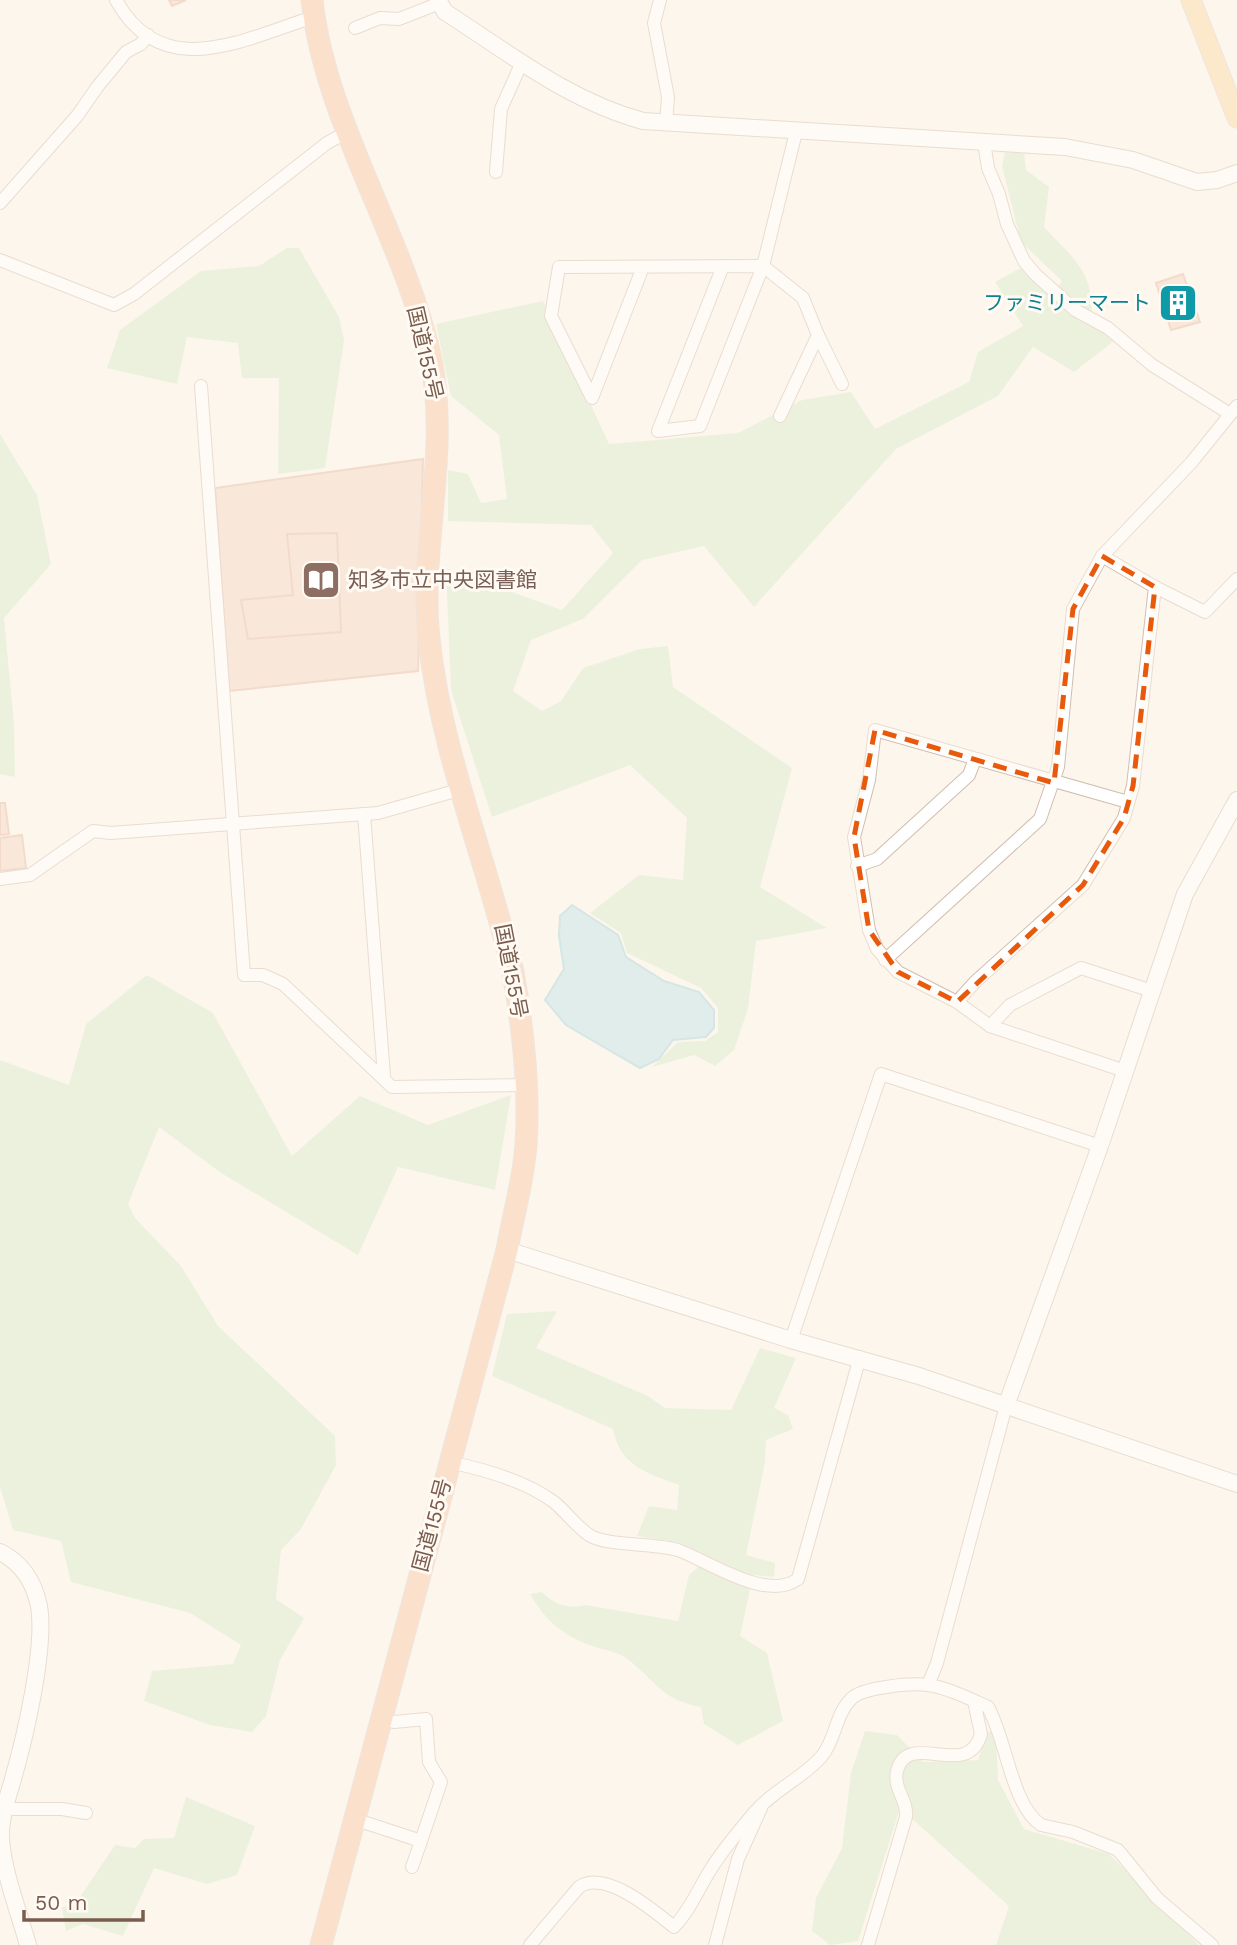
<svg xmlns="http://www.w3.org/2000/svg" width="1237" height="1945" font-family="'Work Sans','Noto Sans JP',sans-serif">
  <rect width="100%" height="100%" fill="#fdf6ec"/>
  <g fill="#d8ecc9">
    <path d="M1005,152H1024L1026,170L1049,187L1044,227C1075,260 1096,274 1091,322L1114,341L1074,372L1033,347L998,396L896,449L754,607L704,546L642,560L583,619L531,640L513,691L542,711L561,701L583,668L640,649L668,646L673,687L792,768L760,887L827,928L756,941L748,1009L734,1050L715,1066L694,1055L652,1067L678,1042L705,1041L718,1032V1008L701,988L627,953L621,933L590,913L639,875L683,880L687,818L630,765L492,817L451,690L446,568L562,610L613,553L591,525L448,521V470L468,474L481,503L507,499L499,435L451,396L436,324L543,301L609,444L738,433L802,400L851,392L875,429L969,382L978,352L1023,326L995,282L1021,268L1053,294L1062,281L1021,242L1002,166Z"/>
    <path d="M287,248H299L339,317L344,340L325,468L278,474L279,378H242L238,343L187,337L177,384L107,368L120,330L201,271L259,266Z"/>
    <path d="M0,434L37,495L51,564L4,618L14,724L15,777L0,774Z"/>
    <path d="M147,975L213,1013L292,1156L360,1096L428,1125L511,1095L495,1190L398,1167L358,1255L221,1173L159,1127L128,1204L135,1218L181,1266L218,1326L335,1436L336,1465L301,1529L281,1550L276,1599L304,1618L280,1660L266,1716L252,1732L210,1725L144,1701L152,1671L233,1664L241,1645L190,1613L71,1582L61,1541L13,1530L0,1487V1060L69,1085L86,1024Z"/>
    <path d="M557,1311L536,1348L648,1396L665,1408L731,1410L760,1348L796,1358L774,1408L788,1415L793,1429L766,1440L765,1462L746,1555L775,1563L774,1577L753,1575L740,1636L767,1653L783,1721L738,1745L704,1724L701,1707C659,1699 657,1681 626,1658C618,1652 605,1650 595,1647C565,1637 546,1622 530,1594L542,1592C555,1605 567,1609 586,1605L678,1621L689,1575L697,1568L703,1553L676,1542L637,1536L649,1506L677,1510L679,1485C647,1473 620,1466 613,1429L492,1376L507,1314Z"/>
    <path d="M865,1731L897,1735L923,1762L978,1760L987,1732L996,1731L998,1780L1024,1829L1109,1854L1199,1945H996L1009,1906L900,1808L858,1941L830,1945L812,1931L816,1898L842,1848L851,1773Z"/>
    <path d="M186,1797L255,1826L237,1875L207,1884L154,1868L123,1936L83,1924L66,1931L62,1907L74,1906L115,1845L135,1848L144,1839L174,1838Z"/>
  </g>
  <path fill="#bfe3e8" stroke="#a5d3da" stroke-width="2" d="M572,905L618,935L626,957L664,981L699,992L714,1010V1028L706,1037L673,1040L659,1059L640,1068L566,1025L545,1000L564,969L559,936L560,916Z"/>
  <g fill="#f3d5c3" stroke="#e6bba3" stroke-width="2">
    <path d="M169,0H186L172,6Z"/>
    <path d="M1183,274L1200,322L1171,330L1156,283Z"/>
    <path d="M423,459L418,671L229,691L215,488Z"/>
    <path d="M337,533L341,632L248,639L241,600L293,595L287,534Z"/>
    <path d="M0,803H5L9,834L0,835Z"/>
    <path d="M22,835L26,868L0,871V838Z"/>
  </g>
  <g fill="none" stroke-linecap="round" stroke-linejoin="round">
    <g stroke="#d1beb0" stroke-width="14">
      <g id="minor">
        <path d="M116,0C163,85 245,38 314,17"/>
        <path d="M660,0L654,23L668,97L666,124"/>
        <path d="M355,28L380,18L399,19L440,3"/>
        <path d="M984,142L988,168L999,194L1007,224L1024,261L1035,274L1075,310L1108,328L1152,365L1230,414"/>
        <path d="M496,172L501,109L522,62"/>
        <path d="M0,203L77,116L98,86L126,52L141,44L148,35"/>
        <path d="M0,260L114,305L134,294L327,143L349,131"/>
        <path d="M723,266L658,431L700,426L763,266L796,132"/>
        <path d="M643,267L592,398L551,316L559,267L763,266L803,298L818,335L780,416"/>
        <path d="M818,335L842,384"/>
        <path d="M201,386L244,975H263L283,984L392,1087L526,1085"/>
        <path d="M1102,556L1155,587"/>
        <path d="M364,814L384,1076"/>
        <path d="M857,866L877,859L969,775L975,759"/>
        <path d="M0,879L30,875L93,831L111,833L378,813L462,789"/>
        <path d="M885,960L1040,819L1058,767L1073,609L1102,556L1191,463L1237,406"/>
        <path d="M957,1002L975,982L1083,885L1124,818L1133,786L1155,587L1205,612L1237,579"/>
        <path d="M990,1026L1010,1005L1081,968L1152,991"/>
        <path d="M1125,1071L990,1026L957,1002L898,972L877,949L869,930L854,837L869,780L875,730L1128,802"/>
        <path d="M791,1340L881,1074L1100,1146"/>
        <path d="M449,1462C483,1469 525,1481 554,1502C566,1512 576,1526 589,1535C604,1546 657,1543 678,1550C710,1562 767,1602 798,1579L860,1357"/>
        <path d="M928,1685L937,1663L1006,1406"/>
        <path d="M381,1719L394,1722L426,1719L429,1762L441,1782L420,1844"/>
        <path d="M4,1809H62L86,1813"/>
        <path d="M354,1819L415,1839L420,1844L412,1867"/>
        <path d="M530,1945L579,1887C605,1869 653,1910 674,1927C691,1909 698,1889 711,1869C723,1849 739,1831 753,1814C773,1790 802,1779 822,1756C836,1739 835,1715 851,1699C862,1687 912,1683 928,1685C949,1688 970,1699 988,1707C1007,1741 1011,1804 1041,1825L1073,1832L1118,1850L1157,1898L1212,1945"/>
        <path d="M715,1945L738,1859L761,1808"/>
        <path d="M868,1945L906,1817C908,1800 893,1789 897,1771C908,1728 968,1782 981,1734L974,1701"/>
      </g>
    </g>
    <g stroke="#d1beb0" stroke-width="18">
      <g id="tertiary">
        <path d="M438,0L445,12C509,53 569,101 643,121L1065,147L1133,160L1197,182L1217,180L1237,173"/>
        <path d="M507,1250L791,1340L919,1376L1237,1484"/>
        <path d="M1006,1406L1100,1146L1185,894L1237,800"/>
        <path d="M0,1552C22,1563 34,1582 39,1606C46,1648 25,1737 13,1779C8,1797 2,1812 1,1831C0,1864 19,1912 28,1945"/>
      </g>
    </g>
    <g stroke="#dad1cd" stroke-width="21">
      <path id="primary" d="M1191,0L1237,118"/>
    </g>
    <g stroke="#dad1cd" stroke-width="23">
      <path id="trunk" d="M312,0C325,121 403,236 430,355C451,449 419,545 429,639C441,753 487,861 513,972C523,1028 530,1087 526,1144C524,1179 513,1215 507,1250L321,1945"/>
    </g>
    <use href="#minor" stroke="#fff" stroke-width="12"/>
    <use href="#tertiary" stroke="#fff" stroke-width="16"/>
    <use href="#primary" stroke="#fbd9a5" stroke-width="19"/>
    <use href="#trunk" stroke="#f9c8a4" stroke-width="21"/>
  </g>
  <path d="M0 0H1237V1945H0ZM1102,556L1155,587L1133,786L1124,818L1083,885L957,1002L898,972L869,930L854,837L875,730L1054,783L1073,609Z" fill="#fdf6ec" fill-opacity=".55" fill-rule="evenodd"/>
  <path fill="none" stroke="#e8590c" stroke-width="5" stroke-dasharray="14 9" stroke-linejoin="round" d="M1102,556L1155,587L1133,786L1124,818L1083,885L957,1002L898,972L869,930L854,837L875,730L1054,783L1073,609Z"/>
  <defs>
    <g id="building-square" transform="scale(2.0125)"><rect x="-9" y="-9" width="18" height="18" rx="4" fill="#0f9aa8" stroke="#fffaf3"/><path d="M-4-6H4V6H1V3H-1V6H-4ZM-2.5-4.3h1.7v1.8h-1.7ZM.8-4.3h1.7v1.8H.8ZM-2.5-1h1.7V.8h-1.7ZM.8-1h1.7V.8H.8Z" fill="#fff"/></g>
    <g id="library-square" transform="scale(2.0125)"><rect x="-9" y="-9" width="18" height="18" rx="4" fill="#8d6e63" stroke="#fffaf3"/><path d="M-6-4Q-3-5.5-.7-3.5V5Q-3 3-6 4ZM6-4Q3-5.5 .7-3.5V5Q3 3 6 4Z" fill="#fff"/></g>
  </defs>
  <g fill-rule="evenodd">
    <use href="#building-square" x="1178" y="303"/>
    <use href="#library-square" x="321" y="580"/>
  </g>
  <g text-anchor="middle" stroke-width="6" stroke-linejoin="round" paint-order="stroke">
    <g font-size="21" fill="#0d838f" stroke="#fffaf3" text-anchor="end">
      <text x="1151" y="310">ファミリーマート</text>
    </g>
    <g font-size="21" fill="#7a5c4d" stroke="#fffaf3">
      <text transform="translate(425 353) rotate(77)" y="7">国道155号</text>
      <text transform="translate(511 971) rotate(79)" y="7">国道155号</text>
      <text transform="translate(432 1525) rotate(-75)" y="7">国道155号</text>
    </g>
    <g font-size="21" fill="#785e54" stroke="#fffaf3" text-anchor="start">
      <text x="348" y="587">知多市立中央図書館</text>
    </g>
  </g>
  <path d="M24 1910v10h119v-10" fill="none" stroke="#7a5c4d" stroke-width="3.5"/>
  <text x="35" y="1910" font-size="21" fill="#7a5c4d" stroke="#fffaf3" stroke-width="5" paint-order="stroke">50 m</text>
</svg>
